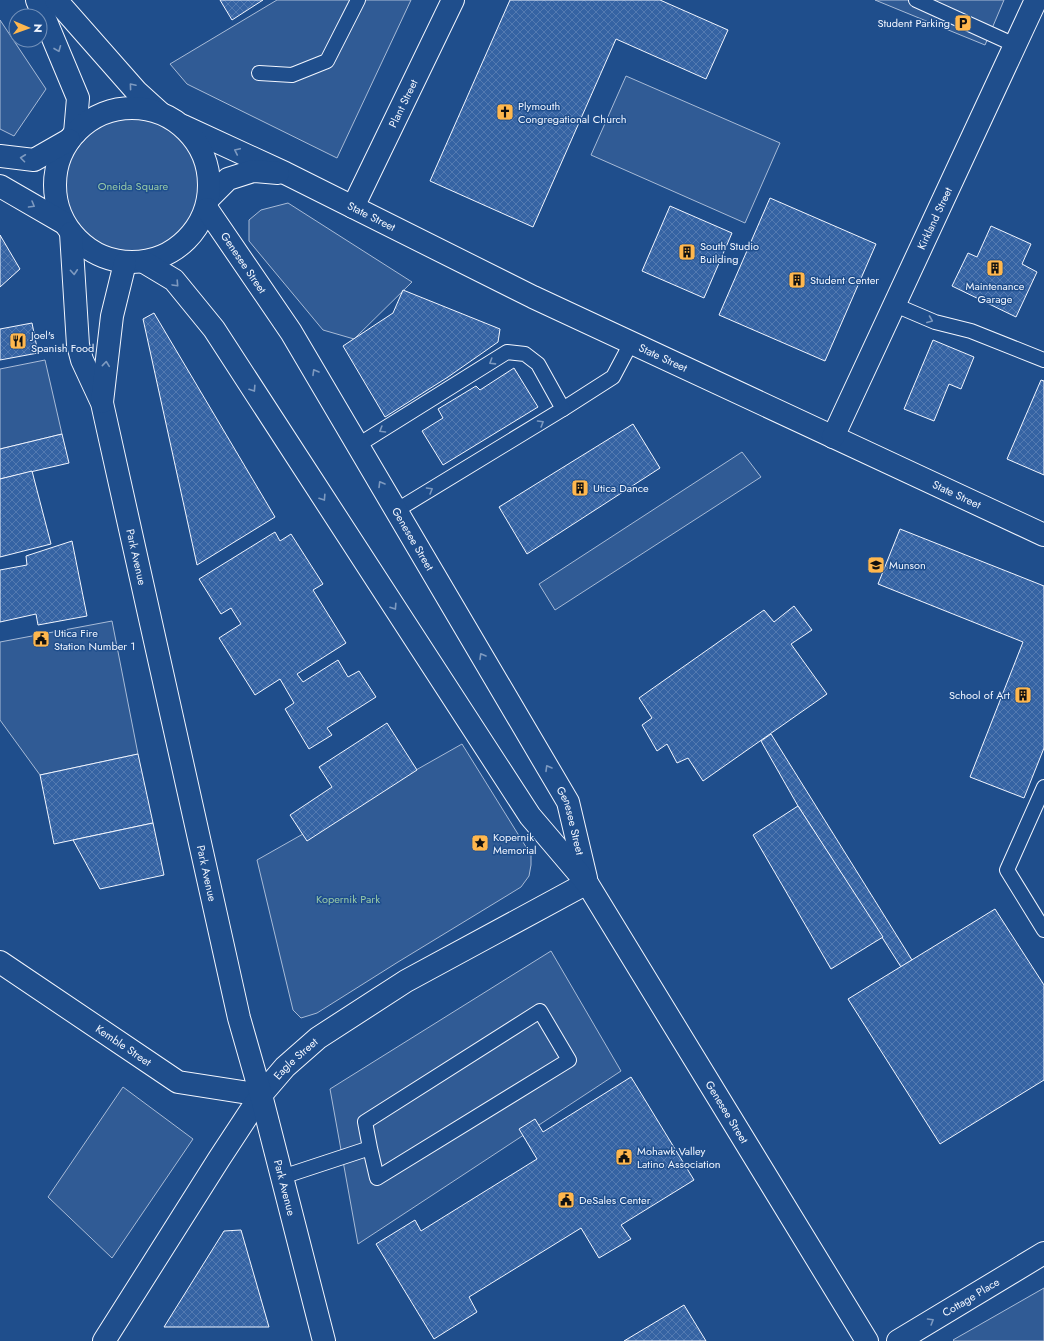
<svg xmlns="http://www.w3.org/2000/svg" width="1044" height="1341" font-family="Jost,sans-serif">
  <defs>
    <pattern id="building-cross-hatch" width="8" height="8" patternUnits="userSpaceOnUse"><rect width="8" height="8" fill="#3563a3"/><path d="M0 0l8 8M0 8l8-8" fill="none" stroke="#537ab1"/></pattern>
  </defs>
  <rect width="100%" height="100%" fill="#1f4e8c"/>
  <g fill="#305b95" stroke="#a8bbd7">
    <path d="M277,0H411L337,158L187,84L170,64Z"/>
    <path d="M875,0H1004L985,45Z"/>
    <path d="M0,20L46,89L14,136L0,129Z"/>
    <path d="M626,76L780,143L745,223L591,155Z"/>
    <circle cx="132" cy="185" r="77"/>
    <path d="M288,203L412,282L354,339L323,330L249,241V220L261,210Z"/>
    <path d="M45,360L62,434L0,449V369Z"/>
    <path d="M742,452L761,477L555,610L539,584Z"/>
    <path d="M112,621L138,754L40,775L0,720V642Z"/>
    <path d="M462,744L531,855V865L529,876L521,887L508,895L398,962L317,1013L301,1018L293,1010L257,860Z"/>
    <path d="M551,951L621,1071L358,1244L330,1089Z"/>
    <path d="M123,1087L193,1139L112,1258L48,1197Z"/>
    <path d="M1044,1288V1341H954L953,1340Z"/>
  </g>
  <g fill="url(#building-cross-hatch)" stroke="#f2f6ff">
    <path d="M220,0H263L232,20Z"/>
    <path d="M510,0H660L728,30L706,79L616,39L533,227L430,181Z"/>
    <path d="M770,198L876,244L825,361L719,315Z"/>
    <path d="M670,206L732,233L704,298L642,271Z"/>
    <path d="M991,226L1031,244L1022,264L1037,272L1016,317L952,286L968,253L977,257Z"/>
    <path d="M0,235L20,269L0,287Z"/>
    <path d="M403,290L500,329L498,342L448,377L385,417L343,346L393,313Z"/>
    <path d="M154,313L275,517L197,565L143,319Z"/>
    <path d="M32,323L38,353L0,360V329Z"/>
    <path d="M933,340L974,357L961,389L949,384L934,421L904,409Z"/>
    <path d="M514,368L538,407L443,465L422,431L443,418L438,409L476,386L480,390Z"/>
    <path d="M1041,380L1044,381V475L1007,459Z"/>
    <path d="M633,424L660,468L527,554L499,507Z"/>
    <path d="M62,434L69,463L0,479V449Z"/>
    <path d="M32,471L51,544L0,557V479Z"/>
    <path d="M900,529L1044,586V748L1024,798L970,777L1023,642L878,584Z"/>
    <path d="M275,532L280,541L291,534L323,584L313,590L346,643L297,674L303,682L338,660L348,677L359,671L376,697L327,728L332,735L309,749L285,709L294,703L280,679L255,695L219,638L241,624L231,608L221,614L199,579Z"/>
    <path d="M72,541L87,616L38,625L36,614L0,622V570L27,565L26,556Z"/>
    <path d="M794,606L812,630L791,644L827,694L703,781L688,758L677,763L667,744L657,751L642,725L652,718L639,698L764,610L774,622Z"/>
    <path d="M387,723L417,770L307,841L290,815L332,787L319,767Z"/>
    <path d="M771,734L912,960L901,967L798,806L761,741Z"/>
    <path d="M138,754L153,823L54,844L40,775Z"/>
    <path d="M798,806L883,937L831,969L753,835Z"/>
    <path d="M153,823L164,875L100,889L73,840Z"/>
    <path d="M995,909L1044,985V1080L940,1144L848,999Z"/>
    <path d="M631,1077L694,1180L621,1225L631,1239L599,1258L581,1228L469,1297L477,1312L434,1339L376,1244L415,1220L421,1231L537,1159L519,1129L535,1119L543,1132Z"/>
    <path d="M241,1230L269,1327H164L224,1231Z"/>
    <path d="M684,1305L706,1341H624Z"/>
  </g>
  <g fill="none" stroke-linecap="round" stroke-linejoin="round">
    <g stroke="#f2f6ff" stroke-width="16">
      <g id="lane">
        <path d="M916,0L1015,45"/>
        <path d="M259,73L292,75L327,61L358,0"/>
        <path d="M895,305L935,322L971,331L1044,360"/>
        <path d="M563,409L613,377L631,343"/>
        <path d="M358,445L507,352L525,354L538,364L563,409L397,510"/>
        <path d="M1044,787L1007,870L1044,930"/>
        <path d="M282,1177L370,1148L377,1178L569,1060L540,1011L365,1122L370,1148"/>
      </g>
    </g>
    <g stroke="#f2f6ff" stroke-width="24">
      <g id="street">
        <path id="s1" d="M183,126L285,173L533,297L1044,535"/>
        <path d="M209,198L228,179L253,171L278,173"/>
        <path id="s2" d="M353,207L453,0"/>
        <path id="s3" d="M833,437L1036,0"/>
        <path id="s4" d="M0,962L178,1082L261,1095"/>
        <path id="s5" d="M104,1341L219,1159L261,1095L285,1067L318,1038L406,981L587,883"/>
        <path id="s6" d="M898,1341L1044,1253"/>
      </g>
    </g>
    <g stroke="#f2f6ff" stroke-width="24">
      <g id="secondary">
        <path d="M37,0L78,98L75,133"/>
        <path d="M56,0L137,92L159,112"/>
        <circle cx="132" cy="185" r="77"/>
        <path d="M0,156L34,160L69,140"/>
        <path d="M0,186L64,223"/>
        <path id="s7" d="M207,209L291,332L568,802L586,878"/>
        <path id="s8" d="M71,233L78,345L82,360L102,403L239,1018L261,1095L324,1341"/>
        <path id="s9" d="M144,262L174,280L214,329L530,816L587,883L867,1341"/>
        <path d="M102,402L112,316L125,263"/>
      </g>
    </g>
    <use href="#lane" stroke="#1f4e8c" stroke-width="14"/>
    <use href="#street" stroke="#1f4e8c" stroke-width="22"/>
    <use href="#secondary" stroke="#1f4e8c" stroke-width="22"/>
  </g>
  <defs><path id="oneway-chevron" d="M-2-3.5L2.5 0L-2 3.5" fill="none" stroke-width="1.6" stroke-linecap="round" stroke-linejoin="round"/></defs>
  <g stroke="#7e9ac0">
    <use href="#oneway-chevron" transform="translate(58 49) rotate(68)"/>
    <use href="#oneway-chevron" transform="translate(132 86) rotate(-130)"/>
    <use href="#oneway-chevron" transform="translate(237 151) rotate(-155)"/>
    <use href="#oneway-chevron" transform="translate(23 158) rotate(-173)"/>
    <use href="#oneway-chevron" transform="translate(32 205) rotate(30)"/>
    <use href="#oneway-chevron" transform="translate(74 272) rotate(86)"/>
    <use href="#oneway-chevron" transform="translate(176 284) rotate(47)"/>
    <use href="#oneway-chevron" transform="translate(930 320) rotate(22)"/>
    <use href="#oneway-chevron" transform="translate(492 362) rotate(148)"/>
    <use href="#oneway-chevron" transform="translate(106 364) rotate(-84)"/>
    <use href="#oneway-chevron" transform="translate(315 372) rotate(-120)"/>
    <use href="#oneway-chevron" transform="translate(253 389) rotate(57)"/>
    <use href="#oneway-chevron" transform="translate(541 423) rotate(-31)"/>
    <use href="#oneway-chevron" transform="translate(382 430) rotate(149)"/>
    <use href="#oneway-chevron" transform="translate(381 484) rotate(-121)"/>
    <use href="#oneway-chevron" transform="translate(430 490) rotate(-31)"/>
    <use href="#oneway-chevron" transform="translate(323 498) rotate(57)"/>
    <use href="#oneway-chevron" transform="translate(394 607) rotate(57)"/>
    <use href="#oneway-chevron" transform="translate(482 656) rotate(-120)"/>
    <use href="#oneway-chevron" transform="translate(548 768) rotate(-120)"/>
    <use href="#oneway-chevron" transform="translate(931 1321) rotate(-31)"/>
  </g>
  <defs>
    <g id="parking-square" transform="scale(0.9)"><rect x="-9" y="-9" width="18" height="18" rx="4" fill="#ffb74d" stroke="#1f4e8c"/><path d="M-3.5-5.5H1a3.5 3.5 0 0 1 0 7H-1V5.5H-3.5ZM-1-3.4V-.6H.8a1.4 1.4 0 0 0 0-2.8Z" fill="#111"/></g>
    <g id="church-square" transform="scale(0.9)"><rect x="-9" y="-9" width="18" height="18" rx="4" fill="#ffb74d" stroke="#1f4e8c"/><path d="M-1.2-6h2.4v3.5h3.3v2.4h-3.3V6h-2.4V-.1h-3.3v-2.4h3.3Z" fill="#111"/></g>
    <g id="building-square" transform="scale(0.9)"><rect x="-9" y="-9" width="18" height="18" rx="4" fill="#ffb74d" stroke="#1f4e8c"/><path d="M-4-6H4V6H1V3H-1V6H-4ZM-2.5-4.3h1.7v1.8h-1.7ZM.8-4.3h1.7v1.8H.8ZM-2.5-1h1.7V.8h-1.7ZM.8-1h1.7V.8H.8Z" fill="#111"/></g>
    <g id="restaurant-square" transform="scale(0.9)"><rect x="-9" y="-9" width="18" height="18" rx="4" fill="#ffb74d" stroke="#1f4e8c"/><path d="M-5-6h1v4h1v-4h1v4h1v-4h1v5L-1.5 .5V6h-2V.5L-5-1ZM5-6V6H3V1.5H1.5Q1.5-4 5-6Z" fill="#111"/></g>
    <g id="university-square" transform="scale(0.9)"><rect x="-9" y="-9" width="18" height="18" rx="4" fill="#ffb74d" stroke="#1f4e8c"/><path d="M0-5L7-2L0 1L-7-2ZM-4 1L0 2.5L4 1V4Q0 6-4 4Z" fill="#111"/></g>
    <g id="civic-square" transform="scale(0.9)"><rect x="-9" y="-9" width="18" height="18" rx="4" fill="#ffb74d" stroke="#1f4e8c"/><path d="M-.6-6.5H3V-4.5H.6V-3L4-1V1h2V6H-6V1h2V-1L-.6-3ZM-1.2 2.5V6h2.4V2.5Z" fill="#111"/></g>
    <g id="sight-square" transform="scale(0.9)"><rect x="-9" y="-9" width="18" height="18" rx="4" fill="#ffb74d" stroke="#1f4e8c"/><path d="M0-6L1.8-2.2L6-1.7L2.9 1.2L3.7 5.4L0 3.3L-3.7 5.4L-2.9 1.2L-6-1.7L-1.8-2.2Z" fill="#111"/></g>
  </defs>
  <g fill-rule="evenodd">
    <use href="#parking-square" x="963" y="23"/>
    <use href="#church-square" x="505" y="112"/>
    <use href="#building-square" x="687" y="252"/>
    <use href="#building-square" x="995" y="268"/>
    <use href="#building-square" x="797" y="280"/>
    <use href="#restaurant-square" x="18" y="341"/>
    <use href="#building-square" x="580" y="488"/>
    <use href="#university-square" x="876" y="565"/>
    <use href="#civic-square" x="41" y="639"/>
    <use href="#building-square" x="1023" y="695"/>
    <use href="#sight-square" x="480" y="843"/>
    <use href="#civic-square" x="624" y="1157"/>
    <use href="#civic-square" x="566" y="1200"/>
  </g>
  <g text-anchor="middle" stroke-width="3" stroke-linejoin="round" paint-order="stroke">
    <g font-size="11" fill="#f2f6ff" stroke="#1f4e8c" text-anchor="start">
      <text x="950" y="27" text-anchor="end">Student Parking</text>
      <text x="518" y="110">Plymouth<tspan x="518" dy="13">Congregational Church</tspan></text>
      <text x="700" y="250">South Studio<tspan x="700" dy="13">Building</tspan></text>
      <text x="810" y="284">Student Center</text>
      <text x="995" y="290" text-anchor="middle">Maintenance<tspan x="995" dy="13">Garage</tspan></text>
      <text x="31" y="339">Joel's<tspan x="31" dy="13">Spanish Food</tspan></text>
      <text x="593" y="492">Utica Dance</text>
      <text x="889" y="569">Munson</text>
      <text x="54" y="637">Utica Fire<tspan x="54" dy="13">Station Number 1</tspan></text>
      <text x="1010" y="699" text-anchor="end">School of Art</text>
      <text x="493" y="841">Kopernik<tspan x="493" dy="13">Memorial</tspan></text>
      <text x="637" y="1155">Mohawk Valley<tspan x="637" dy="13">Latino Association</tspan></text>
      <text x="579" y="1204">DeSales Center</text>
    </g>
    <g font-size="11" fill="#f2f6ff" stroke="#1f4e8c">
      <text dy="4" stroke="none"><textPath href="#s2" startOffset="115">Plant Street</textPath></text>
      <text dy="4" stroke="none"><textPath href="#s1" startOffset="209">State Street</textPath></text>
      <text dy="4" stroke="none"><textPath href="#s3" startOffset="241">Kirkland Street</textPath></text>
      <text dy="4" stroke="none"><textPath href="#s7" startOffset="65">Genesee Street</textPath></text>
      <text dy="4" stroke="none"><textPath href="#s1" startOffset="533">State Street</textPath></text>
      <text dy="4" stroke="none"><textPath href="#s1" startOffset="857">State Street</textPath></text>
      <text dy="4" stroke="none"><textPath href="#s7" startOffset="389">Genesee Street</textPath></text>
      <text dy="4" stroke="none"><textPath href="#s8" startOffset="333">Park Avenue</textPath></text>
      <text dy="4" stroke="none"><textPath href="#s7" startOffset="713">Genesee Street</textPath></text>
      <text dy="4" stroke="none"><textPath href="#s8" startOffset="657">Park Avenue</textPath></text>
      <text dy="4" stroke="none"><textPath href="#s4" startOffset="149">Kemble Street</textPath></text>
      <text dy="4" stroke="none"><textPath href="#s5" startOffset="342">Eagle Street</textPath></text>
      <text dy="4" stroke="none"><textPath href="#s9" startOffset="1035">Genesee Street</textPath></text>
      <text dy="4" stroke="none"><textPath href="#s8" startOffset="981">Park Avenue</textPath></text>
      <text dy="4" stroke="none"><textPath href="#s6" startOffset="85">Cottage Place</textPath></text>
    </g>
    <g font-size="11" fill="#97c8a6" stroke="#1f4e8c">
      <text x="133" y="190">Oneida Square</text>
      <text x="348" y="903">Kopernik Park</text>
    </g>
  </g>
  <g transform="translate(28 28) rotate(92)"><circle r="19" fill="#1f4e8c" stroke="#7391ba"/>
  <path d="M0-3L7 15L0 10L-7 15Z" fill="#ffb74d"/>
  <text y="-6" font-size="11" font-weight="bold" text-anchor="middle" fill="#f2f6ff">N</text>
  </g>
</svg>
